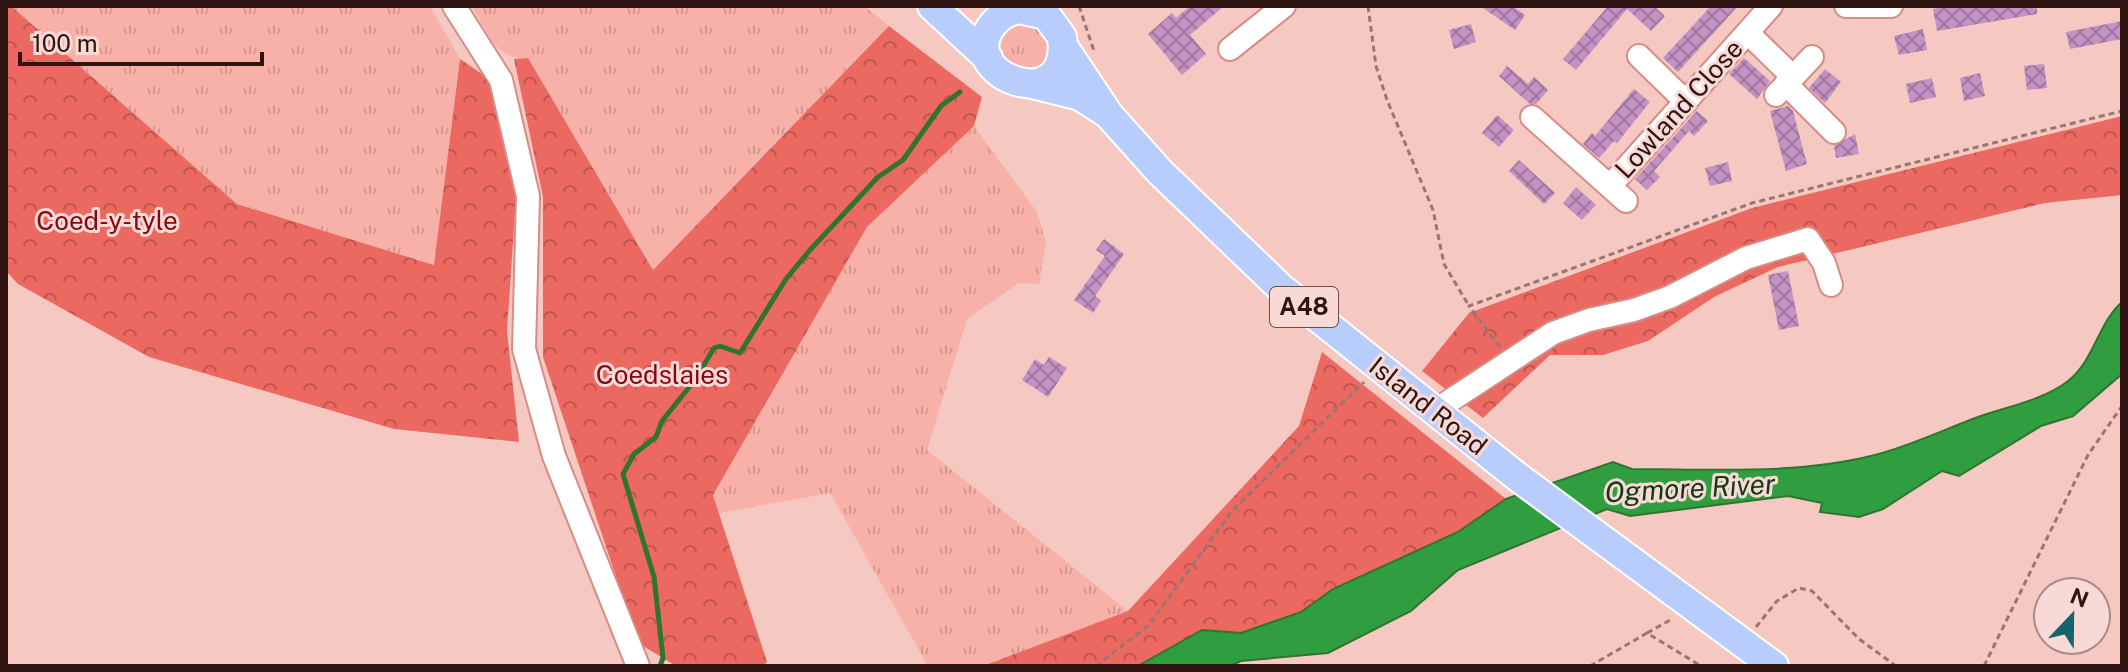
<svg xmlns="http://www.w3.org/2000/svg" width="2128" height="672" font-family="'Public Sans',sans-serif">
  <defs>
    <pattern id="grass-tufts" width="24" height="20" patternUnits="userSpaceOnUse" patternTransform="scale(2)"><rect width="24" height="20" fill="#f7b1a9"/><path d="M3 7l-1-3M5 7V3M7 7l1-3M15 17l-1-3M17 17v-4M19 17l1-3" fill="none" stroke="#d49790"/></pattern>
    <pattern id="forest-crowns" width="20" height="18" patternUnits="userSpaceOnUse" patternTransform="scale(2)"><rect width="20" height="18" fill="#ec6961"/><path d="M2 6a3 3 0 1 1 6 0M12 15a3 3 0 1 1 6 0" fill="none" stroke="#c0554f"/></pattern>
    <pattern id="building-cross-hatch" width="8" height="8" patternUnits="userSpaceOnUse" patternTransform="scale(2)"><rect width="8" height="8" fill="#c392c4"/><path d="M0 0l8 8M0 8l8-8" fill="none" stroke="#9f769e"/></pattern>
  </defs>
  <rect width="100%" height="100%" fill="#f6c8c2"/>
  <g fill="url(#grass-tufts)">
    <path d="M11,6H430L460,59L435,265L237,204Z"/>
    <path d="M472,6H864L889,26L653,270L528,58C495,61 487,30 472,6Z"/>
    <circle cx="1026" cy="46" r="25"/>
    <path d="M974,126L1037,212L1046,243L1039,284L1019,283L967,319L927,450L1128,611L983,666H928L830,493L719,513L713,495L867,227Z"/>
  </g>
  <g fill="url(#forest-crowns)">
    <path d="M6,6H11L237,204L434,265L460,59L488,78L516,198L507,331L519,442L394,429L149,357L18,284L6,271Z"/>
    <path d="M889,26L982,97L974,126L867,227L713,495L767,662L763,666H676L638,643L543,357V197L514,59L528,58L653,270Z"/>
    <path d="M2122,116V195L2045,203L1778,267L1714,297L1648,341L1603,355H1550L1483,418L1422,371L1469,313L1752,208Z"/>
    <path d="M1322,352L1506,499L1458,532L1333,589L1301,612L1241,633L1202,630L1138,666H983L1128,611L1299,426Z"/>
  </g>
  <path fill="#309d40" stroke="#307432" stroke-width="2" d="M2122,302V374L2073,416L2041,426L1959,476L1942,471L1883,509L1859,517L1820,512L1822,503L1788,496L1630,516L1607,509L1458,570L1411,611L1328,653L1241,661L1230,666H1138L1202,630L1241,633L1301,612L1333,589L1458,532L1506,499L1613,462L1632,469C1713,469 1796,475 1875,455C1910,446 1943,430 1978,417C2006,407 2044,400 2068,381C2094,361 2098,323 2122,302Z"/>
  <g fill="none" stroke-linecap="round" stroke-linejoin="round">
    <path stroke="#307432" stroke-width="5" d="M660,666L663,658L654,577L623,474L634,454L656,437L662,421L695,380L714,348L720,346L740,353L786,279L810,250L878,177L903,160L941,106L960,92"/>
  </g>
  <g fill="url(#building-cross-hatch)">
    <path d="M1190,6H1224L1190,35L1206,54L1182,75L1148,34L1172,13L1176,18Z"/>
    <path d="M1480,6H1512L1525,15L1515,30Z"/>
    <path d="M1608,6H1654L1665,16L1651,31L1627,9L1576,70L1563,59Z"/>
    <path d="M1711,6H1738L1678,72L1663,58Z"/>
    <path d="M1946,6H2037V14L1937,31L1933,9Z"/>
    <path d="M2122,21V39L2070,49L2066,32Z"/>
    <path d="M1471,24L1476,42L1454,49L1449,30Z"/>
    <path d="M1923,29L1927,50L1899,55L1894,36Z"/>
    <path d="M1744,58L1770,81L1757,99L1729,74Z"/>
    <path d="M2044,64L2047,88L2027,90L2024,66Z"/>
    <path d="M1507,66L1528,84L1534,77L1548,90L1536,104H1530L1499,76Z"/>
    <path d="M1825,69L1841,82L1825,103L1809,88Z"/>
    <path d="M1980,73L1985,96L1964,101L1960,78Z"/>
    <path d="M1932,78L1936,97L1910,103L1906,84Z"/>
    <path d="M1634,89L1650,102L1617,143L1614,141L1599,158L1583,144L1592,133L1595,136Z"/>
    <path d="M1788,106L1793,111L1807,164L1786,171L1770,111Z"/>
    <path d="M1697,111L1708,121L1694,136L1689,131L1654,171L1660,177L1647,190L1635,179Z"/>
    <path d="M1497,115L1514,130L1499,147L1482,133Z"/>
    <path d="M1855,134L1859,154L1836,158L1834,146Z"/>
    <path d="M1519,160L1555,193L1544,204L1509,171Z"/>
    <path d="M1728,162L1732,181L1710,186L1705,168Z"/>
    <path d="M1576,187L1596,205L1582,220L1563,203Z"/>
    <path d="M1104,239L1124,254L1095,296L1101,301L1093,313L1074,300L1105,256L1096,250Z"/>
    <path d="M1788,271L1799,326L1779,330L1768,275Z"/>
    <path d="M1049,357L1067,368L1048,397L1022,380L1035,359L1044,365Z"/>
  </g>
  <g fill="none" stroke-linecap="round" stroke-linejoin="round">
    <g stroke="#d58d86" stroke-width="26">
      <g id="minor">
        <path d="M454,6L501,80L528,196L524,349L554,456L638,666"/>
        <path d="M1846,6H1891"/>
        <path d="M1748,33L1793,77"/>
        <path d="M1230,49L1284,6"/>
        <path d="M1639,56L1686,102"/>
        <path d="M1786,84L1834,132"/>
        <path d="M1776,95L1812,57"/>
        <path d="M1532,117L1626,201"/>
        <path d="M1610,186L1771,6"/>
        <path d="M1436,410L1553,333L1589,320L1634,310L1670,297L1746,258L1808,239L1824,263L1831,285"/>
      </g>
    </g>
    <g stroke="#fff" stroke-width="32">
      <g id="major">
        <path d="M932,6L988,58"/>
        <path d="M1019,9L1046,15L1062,37C1073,124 941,71 999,18C1006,12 1014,11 1021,6"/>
        <path d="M1063,46L1109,115L1160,172L1282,289L1519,478L1774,666"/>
        <path d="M1032,84L1080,96L1105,112"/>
      </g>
    </g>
    <g stroke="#9b7571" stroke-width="3" stroke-dasharray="6 4" stroke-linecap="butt">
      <path d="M1079,6L1094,51"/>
      <path d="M1368,6L1376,66L1387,100L1433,210L1444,264L1469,306"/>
      <path d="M1500,347L1469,306L1752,203L2122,111"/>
      <path d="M1756,627L1777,601L1799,588L1812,591L1859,639L1896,666"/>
      <path d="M1647,633L1672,619"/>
      <path d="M1096,666L1148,626L1232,511L1364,382"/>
      <path d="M1590,666L1647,633L1701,666"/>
      <path d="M1984,666L2088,455L2122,406"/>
    </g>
    <use href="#minor" stroke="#fff" stroke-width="22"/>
    <use href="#major" stroke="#b9cdfd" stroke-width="28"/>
  </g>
  <g text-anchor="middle" stroke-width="6" stroke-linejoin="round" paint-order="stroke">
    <rect fill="#f8d9d5" stroke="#6b4f4c" stroke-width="2" x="1270" y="287" width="68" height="40" rx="6"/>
    <g font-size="24" font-weight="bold" fill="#2f1412">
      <text x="1304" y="315">A48</text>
    </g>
    <g font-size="26" fill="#2f1412" stroke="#f8d9d5">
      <text transform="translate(1679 109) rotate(-48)" y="9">Lowland Close</text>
      <text transform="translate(1428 406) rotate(38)" y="9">Island Road</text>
    </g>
    <g font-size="26" fill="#860612" stroke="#f8d9d5">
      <text x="107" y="230">Coed-y-tyle</text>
      <text x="662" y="384">Coedslaies</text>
    </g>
    <g font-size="28" font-style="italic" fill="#103a15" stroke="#f8d9d5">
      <text transform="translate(1690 488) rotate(-3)" y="10">Ogmore River</text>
    </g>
  </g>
  <rect width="2128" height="672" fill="none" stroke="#2f1412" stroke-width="16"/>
  <g transform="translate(2072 616) rotate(22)"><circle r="38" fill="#f8d9d5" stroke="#a88a87" stroke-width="2"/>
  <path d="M0-6L14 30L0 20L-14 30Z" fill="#15636b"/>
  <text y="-12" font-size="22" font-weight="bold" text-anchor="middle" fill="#2f1412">N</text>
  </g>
  <path d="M20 52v12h242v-12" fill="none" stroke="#2f1412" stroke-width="4"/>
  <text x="32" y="52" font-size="24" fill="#2f1412" stroke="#f8d9d5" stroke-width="6" paint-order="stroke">100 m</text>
</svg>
